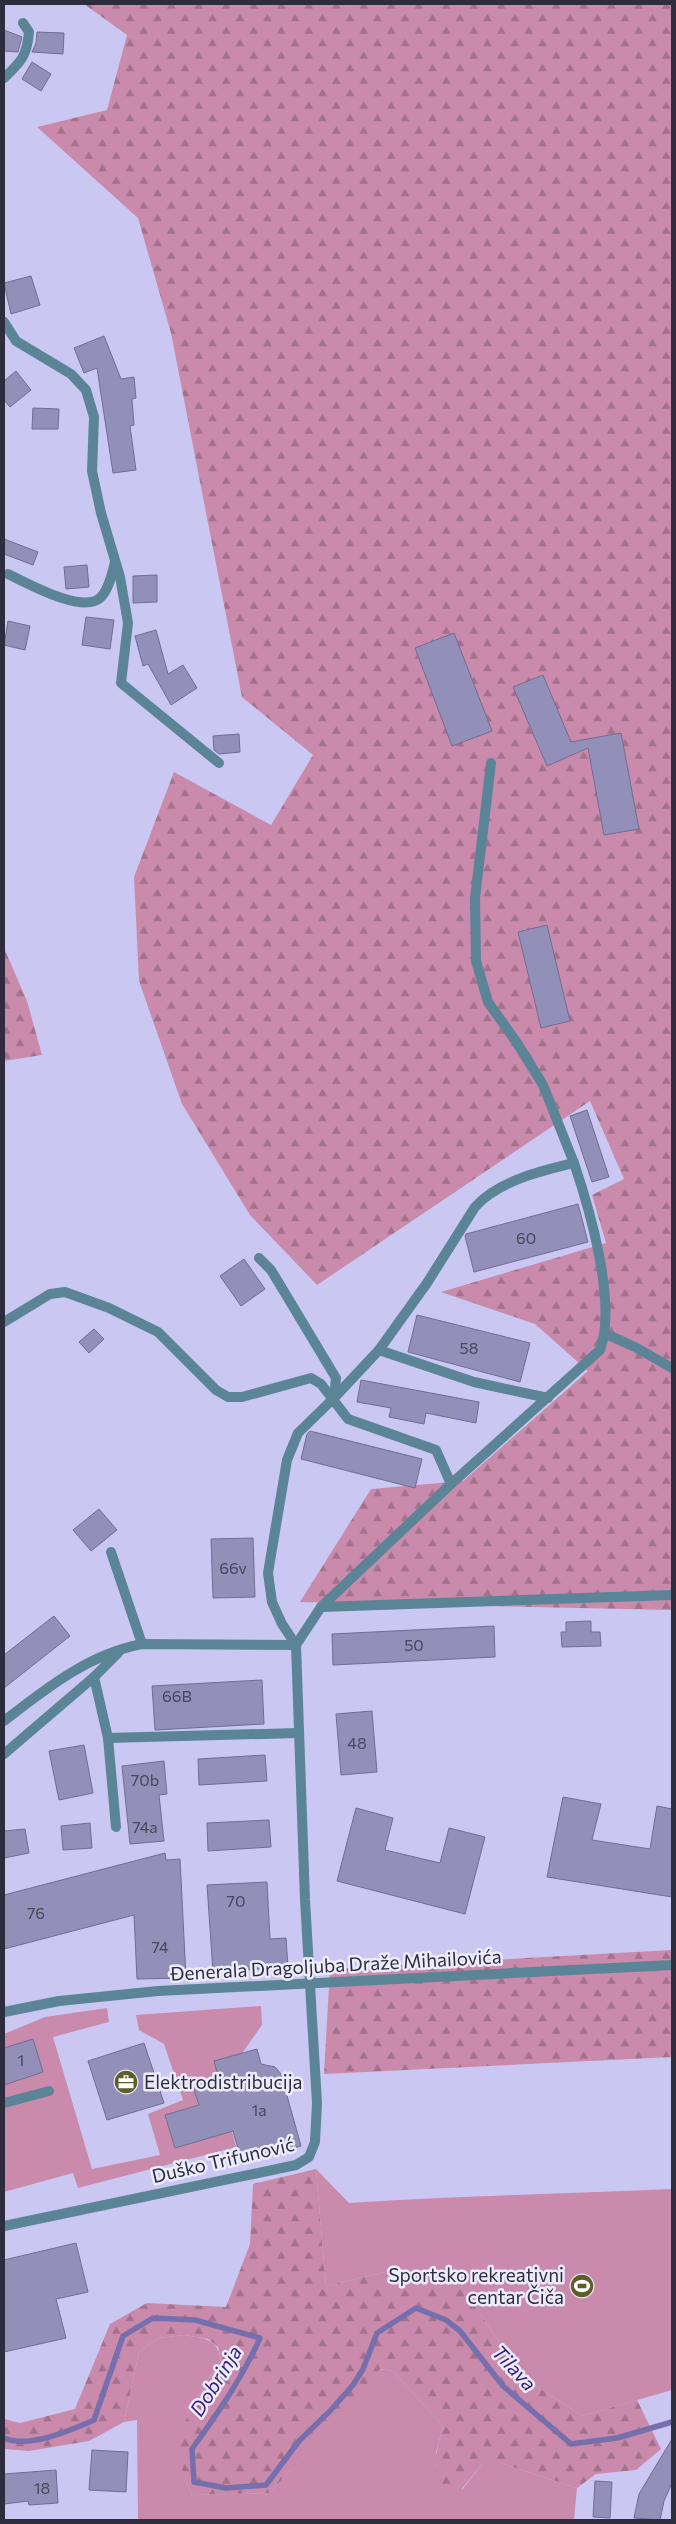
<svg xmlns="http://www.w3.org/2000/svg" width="676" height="2524" font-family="Commissioner,sans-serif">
  <defs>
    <pattern id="forest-firs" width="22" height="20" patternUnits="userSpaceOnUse" patternTransform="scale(1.25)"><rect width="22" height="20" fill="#ca8aab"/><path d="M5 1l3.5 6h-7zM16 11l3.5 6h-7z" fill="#a4718c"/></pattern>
  </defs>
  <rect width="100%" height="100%" fill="#cac8f2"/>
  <g fill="#ca8aab">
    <path d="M261,2006L262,2025L228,2073L193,2084L199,2105L165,2115L175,2148L232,2131L236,2147L78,2188L73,2173L4,2192V2034L45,2017L107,2008L109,2022L53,2037L92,2169L160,2155L148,2114L183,2100L164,2044L139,2030L136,2015Z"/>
    <path d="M316,2169L349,2203C456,2196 564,2194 672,2189V2390L582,2416L523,2377L452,2272L398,2269L326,2286Z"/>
    <path d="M184,2335C204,2339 216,2337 221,2359C210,2376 177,2428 178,2446C178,2464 186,2479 192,2495L270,2493L379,2369L393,2371L443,2426L436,2453L462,2490L483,2463H500L577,2488L574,2520H138L137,2420L124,2422L139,2352L158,2338Z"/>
  </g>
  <g fill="url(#forest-firs)">
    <path d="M84,4H672V1610L300,1602L371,1489L463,1481L588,1371L535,1324L441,1292L606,1243L592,1195L624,1179L590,1101L317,1285L250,1215L182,1104L139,981L134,877L174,772L271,825L313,755L242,697L171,333L138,218L37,127L107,110L127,35Z"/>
    <path d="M4,948L27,1001L42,1055L4,1061Z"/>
    <path d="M672,1950V2057L324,2074L330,1969Z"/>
    <path d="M316,2169L326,2286L398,2269L452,2272L523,2377L582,2416L637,2400L661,2449L636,2470L596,2474L577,2488L500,2463H483L461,2490L448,2494C428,2474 437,2451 443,2426L393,2371L380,2369L270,2493L192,2495C186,2479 178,2464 177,2446C177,2428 210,2377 221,2359L218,2347L208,2339L184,2335L158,2338L139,2352L124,2422L89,2441L29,2451L4,2449V2419L20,2423L75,2409L110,2324L147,2303L226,2307L250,2244L253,2184Z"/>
  </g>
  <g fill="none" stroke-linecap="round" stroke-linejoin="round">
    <path stroke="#756fae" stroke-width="5.5" d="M4,2438C28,2449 71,2430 94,2420L123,2336L153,2318L195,2320L260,2338C242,2378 218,2413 192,2449L194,2482L226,2488L266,2485L299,2441L330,2411L353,2385L363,2369L377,2333L416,2308L446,2320L460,2331L503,2386L571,2444L617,2438L672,2422"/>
  </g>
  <g fill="#9290b8" stroke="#6f6d93">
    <path d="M4,30L22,37L18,52L4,51Z"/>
    <path d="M37,32L64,33L63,54L32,52L36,43Z"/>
    <path d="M32,62L51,74L41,91L22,79Z"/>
    <path d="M31,276L40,305L11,314L4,283Z"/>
    <path d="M104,336L121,379L134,377L136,398L132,399L134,425L130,426L136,470L113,473L97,368L84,373L74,348Z"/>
    <path d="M16,371L31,390L10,407L4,400V381Z"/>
    <path d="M33,408L59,409L58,429H32Z"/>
    <path d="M4,539L38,552L33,565L4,554Z"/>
    <path d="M87,565L89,587L66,589L64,567Z"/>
    <path d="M157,575V602L133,603V576Z"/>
    <path d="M86,617L114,620L110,649L82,645Z"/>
    <path d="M8,621L30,626L25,650L4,645Z"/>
    <path d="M156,630L168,674L183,665L197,688L171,705L148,664L143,666L135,636Z"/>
    <path d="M454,633L492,731L452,746L415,648Z"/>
    <path d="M543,675L571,742L621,733L639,829L604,835L588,748L547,766L513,687Z"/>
    <path d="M239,734L240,752L219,754L214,750L213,736Z"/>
    <path d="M547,925L570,1021L541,1028L518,932Z"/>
    <path d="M587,1110L609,1177L592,1182L570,1116Z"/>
    <path d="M578,1204L588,1242L474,1272L465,1236L466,1234Z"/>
    <path d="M244,1259L265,1289L241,1306L220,1276Z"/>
    <path d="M417,1315L530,1343L520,1382L408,1352Z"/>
    <path d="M94,1329L104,1339L89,1353L79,1342Z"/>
    <path d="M361,1380L479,1402L476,1423L426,1413L424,1424L389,1417L391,1408L357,1402Z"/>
    <path d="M310,1431L422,1459L415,1488L301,1459L307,1434Z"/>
    <path d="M99,1509L117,1530L91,1551L73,1530Z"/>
    <path d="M253,1538L255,1597L213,1598L211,1539Z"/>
    <path d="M54,1616L70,1636L4,1688V1655Z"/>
    <path d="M591,1621V1632H600L601,1646L562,1647L561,1632H566V1622Z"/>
    <path d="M494,1626L495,1657L333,1665L332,1634Z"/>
    <path d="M262,1680L264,1724L155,1730L152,1686Z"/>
    <path d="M372,1711L377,1772L341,1775L336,1714Z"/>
    <path d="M84,1745L93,1793L59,1800L49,1751Z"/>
    <path d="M265,1755L267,1781L199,1785L198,1759Z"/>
    <path d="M164,1761L167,1794L159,1795L164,1841L130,1844L122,1766Z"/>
    <path d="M563,1797L601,1804L592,1840L650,1849L657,1806L672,1809V1897L547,1877Z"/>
    <path d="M356,1808L393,1818L385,1850L440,1863L449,1828L485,1837L465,1914L337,1881Z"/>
    <path d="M269,1820L271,1847L208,1851L207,1823Z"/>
    <path d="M90,1823L92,1848L63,1850L61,1826Z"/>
    <path d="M25,1829L29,1853L4,1858V1831Z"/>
    <path d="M165,1853L166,1860L180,1859L186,1978L137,1979L134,1915L4,1949V1895Z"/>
    <path d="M267,1882L270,1939L286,1938L288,1967L213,1972L207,1885Z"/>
    <path d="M33,2039L43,2072L4,2085V2048Z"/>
    <path d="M144,2043L164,2103L107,2120L88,2061Z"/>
    <path d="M257,2049L261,2064L275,2067L281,2074L301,2146L242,2163L233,2131L175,2148L165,2115L199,2105L192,2084L218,2076L214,2061Z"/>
    <path d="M76,2243L88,2292L56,2299L66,2338L4,2352V2260Z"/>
    <path d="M672,2439V2483L664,2501L660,2520L634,2518L639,2494Z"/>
    <path d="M92,2450L128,2452L126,2492L89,2490Z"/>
    <path d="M56,2470L58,2503L29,2505L28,2501L4,2504V2474Z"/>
    <path d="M595,2481L612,2482L610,2518L593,2517Z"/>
  </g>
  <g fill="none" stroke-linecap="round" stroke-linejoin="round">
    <g stroke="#5b8597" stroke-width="10">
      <path d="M491,763L475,898L476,961L488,1002L517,1043L543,1085L574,1163"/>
      <path d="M4,2103L49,2091"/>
    </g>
    <g stroke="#5b8597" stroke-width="10">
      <path d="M4,78C21,62 27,56 29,32L23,23"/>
      <path d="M4,322L16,341L71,374L86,390L94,417L92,471L101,513L120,577L128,623L121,683L219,763"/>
      <path d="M8,574C27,583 82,614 100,598C109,590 112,573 115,562"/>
      <path d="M259,1258L271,1270L336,1378L334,1398"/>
      <path d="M4,1322L50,1294L65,1292L109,1308L158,1332L216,1390L228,1397H242L311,1378L321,1384L348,1419L436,1450L451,1484"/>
      <path d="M606,1334L635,1347L672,1368"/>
      <path d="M379,1350L474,1382L548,1398"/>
      <path d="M111,1552L142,1644"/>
      <path d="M321,1607L672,1595"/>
      <path d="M94,1677L108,1738L116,1827"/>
      <path d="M4,1721C45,1689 89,1654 142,1644L296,1645"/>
      <path d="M108,1738L298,1733"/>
      <path d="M4,1754L94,1677L118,1653"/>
      <path d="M4,2012L59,2001L158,1991L672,1965"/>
      <path d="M4,2226L296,2165L309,2157L315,2142L317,2103L305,1900L296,1645L321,1607L451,1484L600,1350C617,1304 590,1210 574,1163C541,1171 498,1181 475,1207L427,1283L379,1350L334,1398L298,1433L287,1460L268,1573L272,1602L282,1624L296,1645"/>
    </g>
  </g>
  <defs>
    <g id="office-disc" transform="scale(1.25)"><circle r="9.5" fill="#5f5d2a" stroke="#ececfd"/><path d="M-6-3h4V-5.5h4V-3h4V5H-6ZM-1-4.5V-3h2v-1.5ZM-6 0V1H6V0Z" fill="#fff"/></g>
    <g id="stadium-disc" transform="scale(1.25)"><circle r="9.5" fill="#5f5d2a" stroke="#ececfd"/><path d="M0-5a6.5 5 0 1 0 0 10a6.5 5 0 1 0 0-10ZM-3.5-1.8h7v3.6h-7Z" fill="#fff"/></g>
  </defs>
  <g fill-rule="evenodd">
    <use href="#office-disc" x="126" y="2082"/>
    <use href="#stadium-disc" x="582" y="2286"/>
  </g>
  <g text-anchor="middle" stroke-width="5" stroke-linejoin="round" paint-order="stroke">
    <g font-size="16" fill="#47465c">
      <text x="526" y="1244">60</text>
      <text x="469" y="1354">58</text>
      <text x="233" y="1574">66v</text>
      <text x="414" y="1651">50</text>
      <text x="177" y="1702">66B</text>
      <text x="357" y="1749">48</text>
      <text x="145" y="1786">70b</text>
      <text x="145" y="1833">74a</text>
      <text x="236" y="1907">70</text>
      <text x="36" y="1919">76</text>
      <text x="160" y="1953">74</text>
      <text x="21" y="2066">1</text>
      <text x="259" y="2116">1a</text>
      <text x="42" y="2494">18</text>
    </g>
    <g font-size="19" fill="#2e2d3d" stroke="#ececfd">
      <text transform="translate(336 1965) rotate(-3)" y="7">Đenerala Dragoljuba Draže Mihailovića</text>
      <text transform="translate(223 2160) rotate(-13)" y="7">Duško Trifunović</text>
    </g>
    <g font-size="19" fill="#2e2d3d" stroke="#ececfd" text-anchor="start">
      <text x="144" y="2089">Elektrodistribucija</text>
      <text x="564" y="2282" text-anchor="end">Sportsko rekreativni<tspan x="564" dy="22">centar Čiča</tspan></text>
    </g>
    <g font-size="20" font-style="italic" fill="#38207f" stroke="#ececfd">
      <text transform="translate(514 2368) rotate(47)" y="7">Tilava</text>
      <text transform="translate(216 2381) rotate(-58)" y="7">Dobrinja</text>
    </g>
  </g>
  <rect width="676" height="2524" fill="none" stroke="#2e2d3d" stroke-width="10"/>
</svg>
